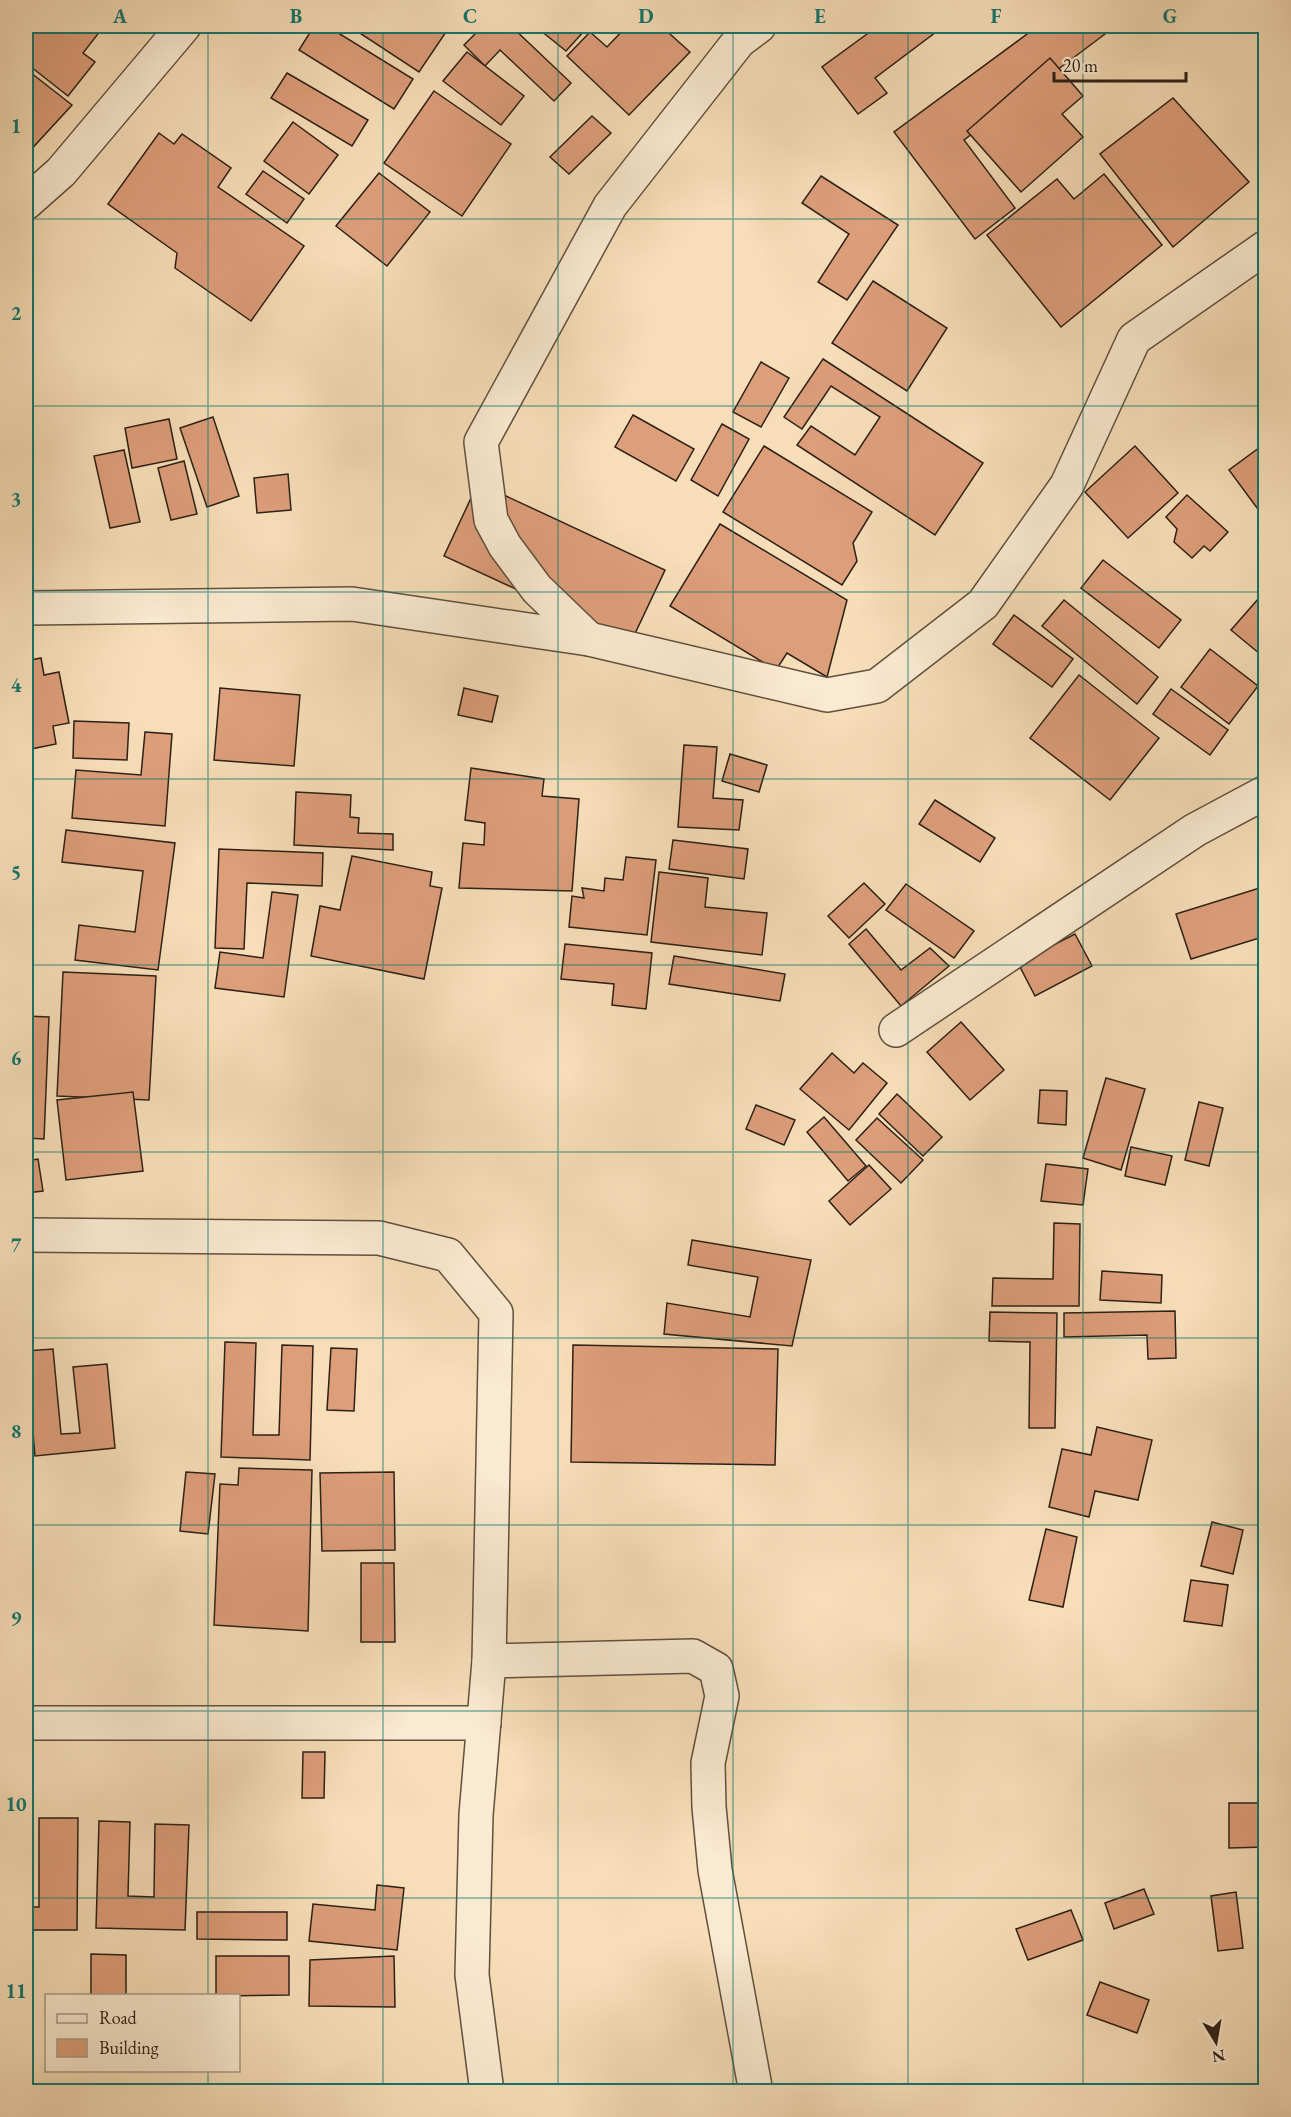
<svg xmlns="http://www.w3.org/2000/svg" width="1291" height="2117" font-family="'EB Garamond',serif">
  <rect width="100%" height="100%" fill="#f7deb8"/>
  <filter id="stains"><feTurbulence type="fractalNoise" baseFrequency=".00333" numOctaves="4"/><feColorMatrix values="0 0 0 0 .2 0 0 0 0 .09 0 0 0 0 .02 0 0 0 .5 -.17"/></filter>
  <radialGradient id="worn" r=".72"><stop offset=".6" stop-color="#630" stop-opacity="0"/><stop offset="1" stop-color="#630" stop-opacity=".3"/></radialGradient>
  <g fill="#dd9e7a" stroke="#2d2017" stroke-width="1.5">
    <path d="M26,26H95L101,30L83,53L95,62L68,96L26,63Z"/>
    <path d="M314,26H327L413,79L394,109L299,50Z"/>
    <path d="M349,26H450L419,72Z"/>
    <path d="M483,26H511L571,83L554,101L500,50L485,66L464,45Z"/>
    <path d="M535,26H580L585,30L566,51Z"/>
    <path d="M602,26H618L611,33Z"/>
    <path d="M627,26H661L690,52L629,115L567,56L590,32L607,47Z"/>
    <path d="M878,26H944L875,78L887,93L858,114L822,67Z"/>
    <path d="M1038,26H1111L1113,28L964,140L1015,208L975,239L894,132Z"/>
    <path d="M467,52L524,96L501,125L443,81Z"/>
    <path d="M1050,58L1083,96L1062,114L1083,137L1021,192L967,131Z"/>
    <path d="M26,69L72,105L26,155Z"/>
    <path d="M287,73L368,120L352,146L271,98Z"/>
    <path d="M434,91L511,144L462,216L384,163Z"/>
    <path d="M1173,98L1249,182L1173,247L1100,154Z"/>
    <path d="M592,116L611,133L569,174L550,157Z"/>
    <path d="M293,122L338,155L309,194L264,161Z"/>
    <path d="M159,133L174,144L182,134L231,168L218,187L304,246L251,321L175,268L177,253L108,204Z"/>
    <path d="M263,171L304,199L287,223L246,194Z"/>
    <path d="M379,173L430,212L387,266L336,226Z"/>
    <path d="M1104,174L1162,245L1061,327L987,235L1057,179L1074,199Z"/>
    <path d="M821,176L898,225L847,300L818,282L849,234L802,203Z"/>
    <path d="M873,281L947,328L907,391L832,343Z"/>
    <path d="M823,359L983,463L935,535L797,445L811,426L855,455L880,417L831,386L802,429L784,417Z"/>
    <path d="M761,362L789,378L761,427L733,412Z"/>
    <path d="M633,415L694,449L676,481L615,447Z"/>
    <path d="M213,417L239,496L207,507L180,428Z"/>
    <path d="M169,419L177,459L132,468L125,428Z"/>
    <path d="M722,424L749,439L718,496L691,480Z"/>
    <path d="M1263,445L1266,448V520L1229,470Z"/>
    <path d="M764,446L872,512L853,543L857,561L842,585L723,512Z"/>
    <path d="M1135,446L1178,493L1128,538L1085,492Z"/>
    <path d="M124,450L140,522L110,528L94,456Z"/>
    <path d="M184,461L197,514L171,520L158,468Z"/>
    <path d="M288,474L291,510L257,513L254,478Z"/>
    <path d="M478,483L665,570L631,642L444,556Z"/>
    <path d="M1187,495L1228,532L1210,551L1204,546L1192,558L1174,542L1177,529L1166,517Z"/>
    <path d="M720,524L847,600L827,677L787,653L776,670L670,606Z"/>
    <path d="M1103,560L1181,620L1159,648L1081,588Z"/>
    <path d="M1266,590V659L1231,630Z"/>
    <path d="M1064,600L1158,677L1137,704L1042,626Z"/>
    <path d="M1014,615L1073,659L1052,687L993,644Z"/>
    <path d="M1210,649L1258,686L1229,724L1181,687Z"/>
    <path d="M41,658L44,675L59,672L69,723L53,726L56,744L26,750V661Z"/>
    <path d="M1079,675L1159,738L1110,800L1030,738Z"/>
    <path d="M220,688L300,695L294,766L214,760Z"/>
    <path d="M464,688L498,696L492,722L458,715Z"/>
    <path d="M1171,689L1228,730L1210,755L1153,714Z"/>
    <path d="M74,721L129,723L127,760L73,758Z"/>
    <path d="M145,732L172,734L165,826L72,818L76,770L141,775Z"/>
    <path d="M684,745L717,747L713,798L743,800L739,830L678,827Z"/>
    <path d="M730,754L767,765L759,792L722,781Z"/>
    <path d="M471,768L544,779L542,796L579,799L572,891L459,888L463,843L484,845L485,823L465,820Z"/>
    <path d="M296,792L351,795L350,817L359,818L358,833L393,834V850L294,845Z"/>
    <path d="M935,800L995,838L980,862L919,824Z"/>
    <path d="M66,830L175,843L158,970L75,960L79,925L135,932L143,871L62,862Z"/>
    <path d="M673,840L748,849L744,879L669,869Z"/>
    <path d="M219,849L323,853L322,886L247,883L244,949L215,948Z"/>
    <path d="M352,856L432,872L430,886L442,888L424,979L311,956L320,906L340,910Z"/>
    <path d="M626,857L656,860L647,935L569,927L572,896L584,898L582,888L604,891L605,878L623,880Z"/>
    <path d="M659,872L708,878L705,907L767,913L762,955L651,942Z"/>
    <path d="M864,883L885,904L849,938L828,916Z"/>
    <path d="M906,884L974,931L954,958L886,910Z"/>
    <path d="M1266,886V936L1191,959L1176,914Z"/>
    <path d="M272,892L298,895L284,997L215,988L220,952L263,958Z"/>
    <path d="M866,929L901,970L930,948L949,966L901,1006L849,944Z"/>
    <path d="M1075,934L1092,966L1035,996L1018,963Z"/>
    <path d="M565,944L652,953L646,1009L612,1005L614,984L561,979Z"/>
    <path d="M674,956L785,974L780,1001L669,984Z"/>
    <path d="M63,972L156,976L149,1100L57,1096Z"/>
    <path d="M26,1016L49,1017L44,1139L26,1138Z"/>
    <path d="M961,1022L1004,1070L970,1100L927,1052Z"/>
    <path d="M832,1053L854,1073L863,1063L887,1083L849,1130L800,1089Z"/>
    <path d="M1106,1078L1145,1089L1121,1170L1083,1158Z"/>
    <path d="M1040,1090L1067,1091L1066,1125L1038,1123Z"/>
    <path d="M133,1092L143,1171L66,1180L57,1100Z"/>
    <path d="M897,1094L942,1137L923,1156L879,1114Z"/>
    <path d="M1199,1102L1223,1108L1209,1166L1185,1160Z"/>
    <path d="M756,1105L795,1120L784,1145L746,1129Z"/>
    <path d="M824,1117L866,1166L848,1181L807,1132Z"/>
    <path d="M877,1118L923,1160L901,1183L856,1140Z"/>
    <path d="M1131,1147L1172,1156L1165,1185L1125,1176Z"/>
    <path d="M38,1159L43,1191L26,1193V1161Z"/>
    <path d="M1046,1164L1088,1169L1083,1205L1041,1201Z"/>
    <path d="M869,1165L891,1189L850,1225L829,1201Z"/>
    <path d="M1054,1223L1080,1224L1079,1306H992L993,1278L1053,1279Z"/>
    <path d="M692,1240L811,1260L792,1346L664,1334L667,1303L750,1317L758,1277L688,1265Z"/>
    <path d="M1102,1271L1162,1275L1161,1303L1100,1300Z"/>
    <path d="M1175,1311L1176,1358L1148,1359L1147,1335L1064,1337V1313Z"/>
    <path d="M990,1312L1057,1313L1055,1428H1029L1030,1342L989,1341Z"/>
    <path d="M225,1342L256,1343L253,1435H279L282,1345L313,1346L310,1460L221,1457Z"/>
    <path d="M573,1345L778,1349L775,1465L571,1462Z"/>
    <path d="M331,1348L357,1349L354,1411L327,1410Z"/>
    <path d="M53,1349L61,1434L80,1433L73,1367L107,1364L115,1448L35,1456L26,1351Z"/>
    <path d="M1097,1427L1152,1440L1138,1500L1095,1491L1089,1517L1049,1507L1062,1449L1091,1455Z"/>
    <path d="M239,1468L312,1470L308,1631L214,1625L220,1484L238,1485Z"/>
    <path d="M186,1472L215,1474L208,1534L180,1531Z"/>
    <path d="M394,1472L395,1550L322,1551L320,1473Z"/>
    <path d="M1212,1522L1243,1530L1233,1574L1201,1566Z"/>
    <path d="M1046,1529L1077,1537L1063,1607L1029,1600Z"/>
    <path d="M361,1563H394L395,1642H361Z"/>
    <path d="M1191,1580L1228,1585L1222,1626L1184,1621Z"/>
    <path d="M303,1752H325L324,1798H302Z"/>
    <path d="M1229,1803H1266V1847L1229,1848Z"/>
    <path d="M39,1818H78L77,1930H26V1907H39Z"/>
    <path d="M99,1821L130,1822L128,1896L154,1897L155,1824L189,1825L185,1930L96,1928Z"/>
    <path d="M377,1885L404,1888L397,1950L309,1941L313,1904L375,1910Z"/>
    <path d="M1144,1889L1154,1914L1114,1929L1105,1903Z"/>
    <path d="M1236,1892L1243,1948L1218,1951L1211,1896Z"/>
    <path d="M1071,1910L1083,1940L1028,1960L1016,1929Z"/>
    <path d="M197,1912H287V1940L197,1939Z"/>
    <path d="M91,1954L126,1955V1996H91Z"/>
    <path d="M216,1956H289V1995L216,1996Z"/>
    <path d="M394,1956L395,2007L309,2006L310,1960Z"/>
    <path d="M1100,1982L1149,2000L1137,2033L1087,2015Z"/>
  </g>
  <g fill="none" stroke-linecap="round" stroke-linejoin="round">
    <g stroke="#60503f" stroke-width="36">
      <g id="minor">
        <path d="M26,203L61,172L184,26"/>
        <path d="M26,608L352,604L589,639L827,695L877,686L983,604L1067,485L1134,339L1266,247"/>
        <path d="M589,639L537,589L505,546L491,520L481,442L610,206L739,41L759,26"/>
        <path d="M896,1030L1195,830L1266,792"/>
        <path d="M26,1235L379,1238L448,1255L496,1313L489,1661L476,1815L472,1975L487,2092"/>
        <path d="M489,1661L693,1656L716,1669L722,1696L708,1763L709,1807L715,1870L756,2092"/>
        <path d="M26,1723H484"/>
      </g>
    </g>
    <use href="#minor" stroke="#faead1" stroke-width="33"/>
  </g>
  <path fill="none" stroke="#0f766e" stroke-width="1.5" stroke-opacity="0.55" d="M208,26V1996M383,26V2092M558,26V2092M733,26V2092M908,26V2092M1083,26V2092M26,219H1266M26,406H1266M26,592H1266M26,779H1266M26,965H1266M26,1152H1266M26,1338H1266M26,1525H1266M26,1711H1266M26,1898H1266M208,2070V2092"/>
  <rect width="1291" height="2117" fill="none" stroke="#f7deb8" stroke-width="66"/>
  <rect x="45" y="1994" width="195" height="78" fill="#faead1" stroke="#a89987" stroke-width="1.5"/>
  <rect x="57" y="2014" width="30" height="9" fill="#faead1" stroke="#a89987" stroke-width="1.5"/>
  <text x="99" y="2024" font-size="18" fill="#2d2017">Road</text>
  <rect x="57" y="2039" width="30" height="18" fill="#dd9e7a" stroke="#a89987" stroke-width="1.5"/>
  <text x="99" y="2054" font-size="18" fill="#2d2017">Building</text>
  <g transform="translate(1216 2042) rotate(169)" stroke="#faead1" stroke-width="4.5" paint-order="stroke">
  <path d="M0-4.5L10 22L0 15L-10 22Z" fill="#2d2017"/>
  <text y="-9" font-size="16" font-weight="bold" text-anchor="middle" fill="#2d2017">N</text>
  </g>
  <path d="M1054 72v9h132v-9" fill="none" stroke="#2d2017" stroke-width="3"/>
  <text x="1063" y="72" font-size="18" fill="#2d2017" stroke="#faead1" stroke-width="4.5" paint-order="stroke">20 m</text>
  <rect x="33" y="33" width="1225" height="2051" fill="none" stroke="#0f766e" stroke-width="2"/>
  <g font-size="20" text-anchor="middle" font-weight="bold" fill="#0f766e">
    <text x="120" y="23">A</text>
    <text x="296" y="23">B</text>
    <text x="470" y="23">C</text>
    <text x="646" y="23">D</text>
    <text x="820" y="23">E</text>
    <text x="996" y="23">F</text>
    <text x="1170" y="23">G</text>
    <text x="16" y="133">1</text>
    <text x="16" y="320">2</text>
    <text x="16" y="506">3</text>
    <text x="16" y="692">4</text>
    <text x="16" y="879">5</text>
    <text x="16" y="1065">6</text>
    <text x="16" y="1252">7</text>
    <text x="16" y="1438">8</text>
    <text x="16" y="1625">9</text>
    <text x="16" y="1811">10</text>
    <text x="16" y="1998">11</text>
  </g>
  <rect width="100%" height="100%" filter="url(#stains)"/>
  <rect width="100%" height="100%" fill="url(#worn)"/>
</svg>
